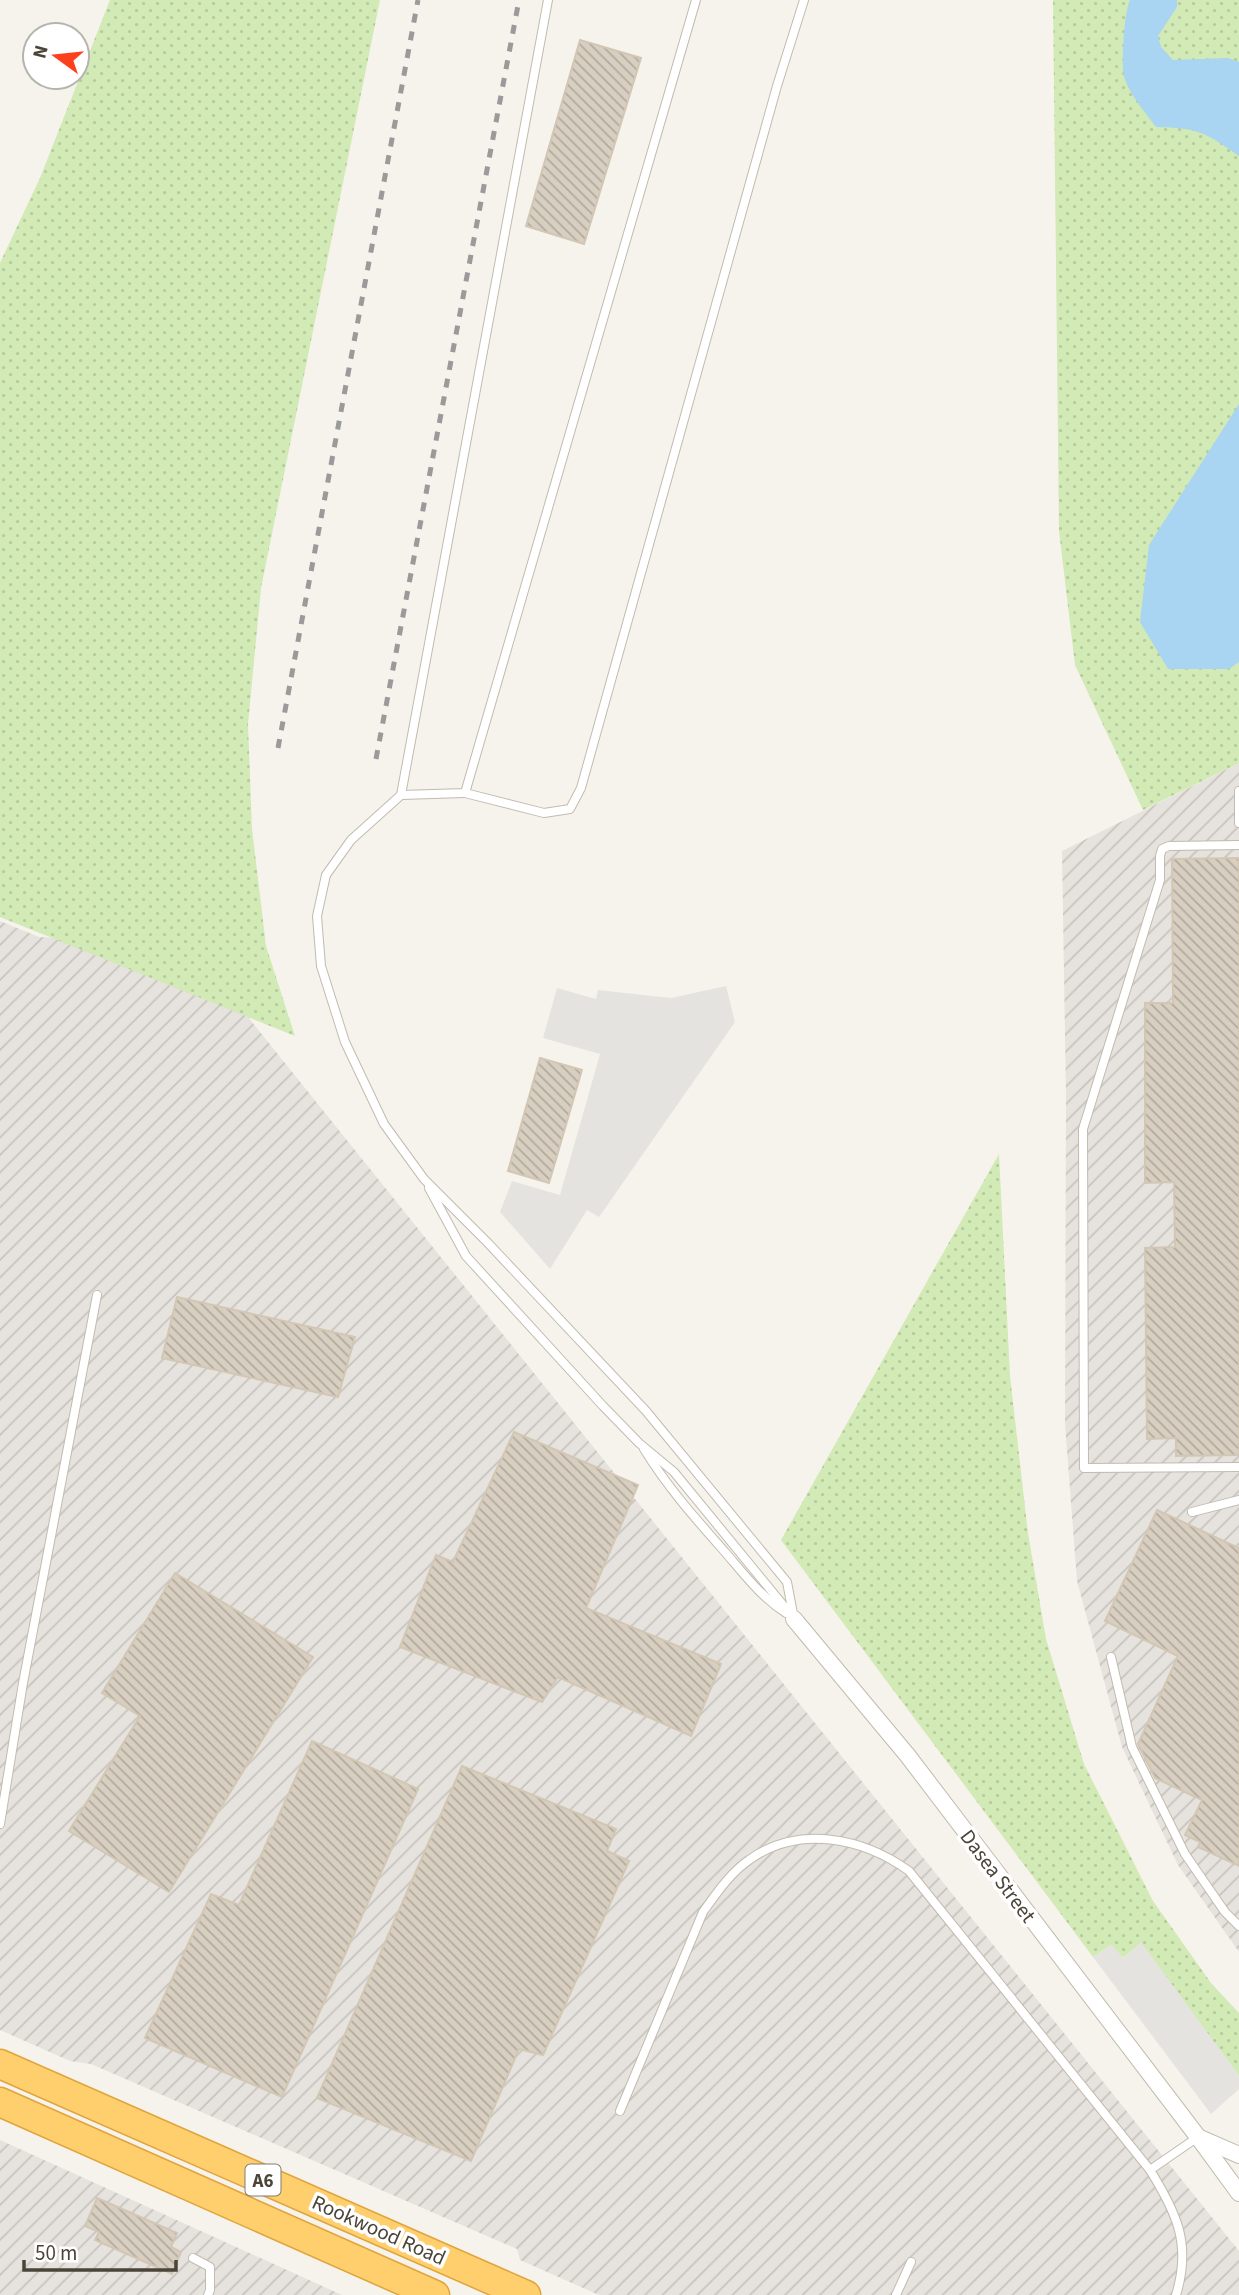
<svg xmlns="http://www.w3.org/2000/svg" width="1239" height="2295" font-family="'Source Sans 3',sans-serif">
  <defs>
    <pattern id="industrial-furrows" width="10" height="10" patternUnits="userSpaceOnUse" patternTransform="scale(1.75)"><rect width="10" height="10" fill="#e6e2dd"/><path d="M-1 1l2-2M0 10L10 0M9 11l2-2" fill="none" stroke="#c7c3be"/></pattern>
    <pattern id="grass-dots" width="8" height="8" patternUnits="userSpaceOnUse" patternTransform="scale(1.75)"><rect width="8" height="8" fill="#d2eab5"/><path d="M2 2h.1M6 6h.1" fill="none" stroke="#b6ca9c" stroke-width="1.8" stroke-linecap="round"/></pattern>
    <pattern id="building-back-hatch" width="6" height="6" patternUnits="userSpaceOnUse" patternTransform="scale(1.75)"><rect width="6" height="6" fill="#d8cfc1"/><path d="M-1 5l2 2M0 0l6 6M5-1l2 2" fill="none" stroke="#b1aa9e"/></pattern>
  </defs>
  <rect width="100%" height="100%" fill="#f6f3ec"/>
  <g fill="url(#industrial-furrows)">
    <path d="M1239,763V1952L1178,1865L1122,1747L1077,1581L1065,1424L1066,1096L1062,851Z"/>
    <path d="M0,921L39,937L191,946L1239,2251V2295H599L520,2260L517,2249L91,2064L70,2061L0,2030Z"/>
    <path d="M0,2140L342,2295H0Z"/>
  </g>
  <g fill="url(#grass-dots)">
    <path d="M110,0H380L261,588L248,724L252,829L266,946L295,1036L0,917V263L40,178Z"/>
    <path d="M1053,0H1239V763L1143,810L1075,665L1059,531Z"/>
    <path d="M999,1154L1010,1376L1028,1533L1046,1639L1084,1764L1153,1901L1211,1983L1239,2013V2076L1141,1943L1123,1958L1111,1945L1093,1957L781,1540Z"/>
  </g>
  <g fill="#e5e3e0">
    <path d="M726,986L735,1022L599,1217L587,1210L550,1269L500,1212L512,1181L560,1195L600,1054L543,1038L557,988L596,999L598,990L671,998Z"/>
    <path d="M1141,1942L1239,2076V2089L1211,2114L1093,1957L1111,1945L1124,1958Z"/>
  </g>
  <g fill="#a9d4f2">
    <path d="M1130,0H1177V7L1158,36L1161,47L1173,60L1228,58L1239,62V156C1205,132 1198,128 1156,127C1146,113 1128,93 1124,76C1121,62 1124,13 1130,0Z"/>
    <path d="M1239,404V662L1229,669H1168L1140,622L1149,545Z"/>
  </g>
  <g fill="url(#building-back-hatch)" stroke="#d3c7b4" stroke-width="2">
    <path d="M580,40L641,58L584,244L526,226Z"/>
    <path d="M1239,858V1455L1176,1456V1438L1147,1439L1145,1248L1175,1247L1174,1182L1145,1183V1003H1173L1172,859Z"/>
    <path d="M540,1058L582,1070L549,1183L508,1171Z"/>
    <path d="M177,1297L355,1337L338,1397L162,1358Z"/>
    <path d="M514,1432L638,1485L586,1608L721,1664L691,1736L558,1677L542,1702L400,1647L436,1555L453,1562Z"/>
    <path d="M1157,1510L1239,1548V1866L1198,1847L1200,1842L1185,1835L1202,1800L1155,1778L1138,1744L1178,1656L1105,1621Z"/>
    <path d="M175,1573L313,1657L169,1892L69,1831L140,1716L102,1693Z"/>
    <path d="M312,1741L418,1789L282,2097L145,2038L211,1894L239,1905Z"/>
    <path d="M462,1766L616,1829L607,1851L629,1861L543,2055L519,2049L471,2161L317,2098Z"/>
    <path d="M97,2198L177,2233L171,2247L181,2252L172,2274L95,2240L99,2232L85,2226Z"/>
  </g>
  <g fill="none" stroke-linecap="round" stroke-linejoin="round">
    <g stroke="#c2bbae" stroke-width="10">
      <g id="lane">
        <path d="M548,0L401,795L351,840L326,875L317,916L321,966L345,1042L384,1124L424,1179L487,1242L646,1411L787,1582L794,1619"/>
        <path d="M1239,791V823"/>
        <path d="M465,793L544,813L570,809L581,788L777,86L804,0"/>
        <path d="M401,795L465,793L696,0"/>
        <path d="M1239,845L1169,846L1162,849L1160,856V880L1083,1129L1084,1468L1239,1467"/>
        <path d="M429,1188L466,1256L603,1406L639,1443L674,1472L792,1616"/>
        <path d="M644,1449C668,1488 695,1518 725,1552C744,1574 761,1597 786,1613"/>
        <path d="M1192,1512L1239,1500"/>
        <path d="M1111,1657L1132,1747L1185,1854L1225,1912L1239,1926"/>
        <path d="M0,1824L23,1683L97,1295"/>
        <path d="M620,2111L703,1912C716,1894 730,1873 749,1860C799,1824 863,1838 909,1871L1150,2170"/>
        <path d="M193,2258L210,2267V2290L208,2295"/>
        <path d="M896,2295L911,2262"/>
        <path d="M1176,2295C1192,2244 1176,2212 1150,2170L1198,2137"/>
      </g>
    </g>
    <g stroke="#c2bbae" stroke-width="18">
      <g id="street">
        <path d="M794,1619L908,1756L1198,2137L1239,2193"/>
        <path d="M1200,2138L1239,2155"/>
      </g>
    </g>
    <g stroke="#e0a43c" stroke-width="31">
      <g id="highway">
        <path d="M0,2064L526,2295"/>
        <path d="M0,2102L435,2295"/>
      </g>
    </g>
    <use href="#lane" stroke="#fff" stroke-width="8"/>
    <use href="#street" stroke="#fff" stroke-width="16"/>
    <use href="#highway" stroke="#ffcf6e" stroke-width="28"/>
    <g stroke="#9a9a9a" stroke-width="5" stroke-dasharray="9 9" stroke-linecap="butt">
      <path d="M278,748L418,0"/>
      <path d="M376,759L519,0"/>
    </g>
  </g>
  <g text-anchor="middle" stroke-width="7" stroke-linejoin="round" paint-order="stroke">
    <rect fill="#fff" stroke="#817c74" stroke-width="2" x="245.5" y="2164.5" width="35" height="31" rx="5"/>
    <g font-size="19" font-weight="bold" fill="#4b4439">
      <text x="263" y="2187">A6</text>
    </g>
    <g font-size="21" fill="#4b4439" stroke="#fff">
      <text transform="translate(998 1876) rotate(53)" y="7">Dasea Street</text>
      <text transform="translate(379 2230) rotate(24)" y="7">Rookwood Road</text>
    </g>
  </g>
  <g transform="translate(56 56) rotate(285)"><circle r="33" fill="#ffffff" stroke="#b7b4b0" stroke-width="2"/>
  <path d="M0-5L12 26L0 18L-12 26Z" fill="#fc3f1d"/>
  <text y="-10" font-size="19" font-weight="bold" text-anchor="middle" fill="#4b4439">N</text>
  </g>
  <path d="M24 2260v10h152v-10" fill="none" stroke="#4b4439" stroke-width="3.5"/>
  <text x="35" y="2260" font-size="21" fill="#4b4439" stroke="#ffffff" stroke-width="5" paint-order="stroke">50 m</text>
</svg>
